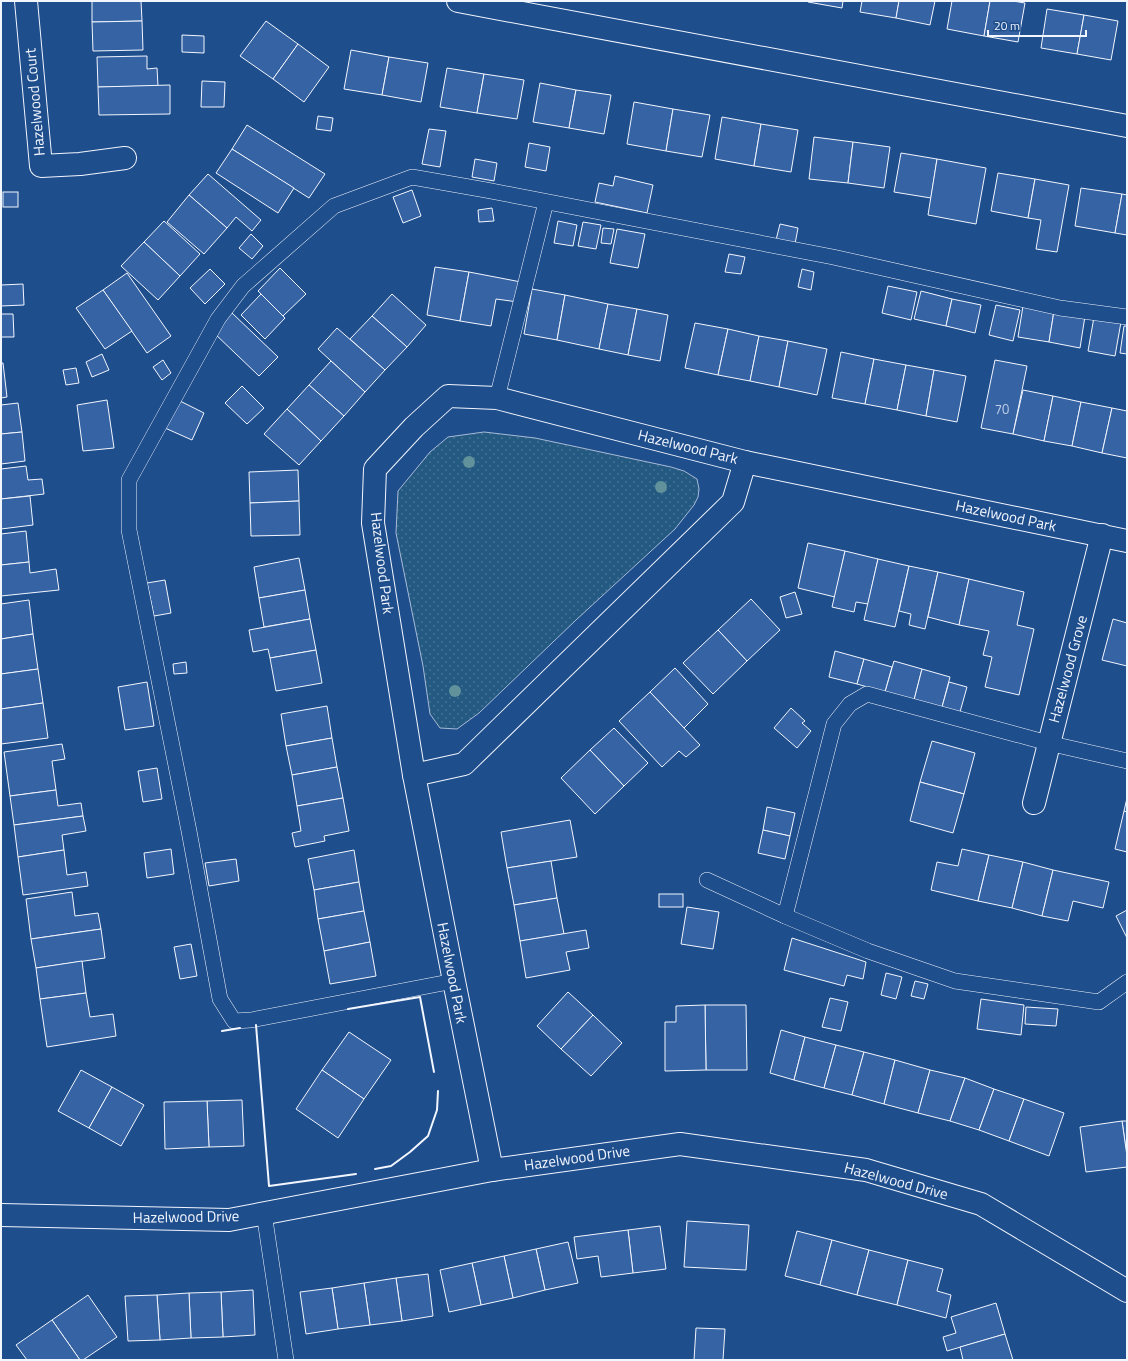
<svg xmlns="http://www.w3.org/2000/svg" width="1128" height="1361" font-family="'Titillium Web',sans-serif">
  <defs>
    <pattern id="grass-dots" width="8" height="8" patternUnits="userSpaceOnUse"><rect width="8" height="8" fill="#245a82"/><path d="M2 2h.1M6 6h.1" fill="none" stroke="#447295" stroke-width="1.8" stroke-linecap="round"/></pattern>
  </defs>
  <rect width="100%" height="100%" fill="#1f4e8c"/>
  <path fill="url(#grass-dots)" stroke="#a8bbd7" d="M484,432L535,438L671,467L684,471L697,479L699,489L698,497L694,505L675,529L576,620L479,713L457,729L440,728L430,714L423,666L396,533L398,491L430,452L448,437Z"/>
  <g fill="#3563a3" stroke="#f2f6ff">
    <path d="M92,1H141L142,21L92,22Z"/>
    <path d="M808,1H843L842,8L808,2Z"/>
    <path d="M862,1H899L896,18L860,12Z"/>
    <path d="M899,1H935L930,25L896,18Z"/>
    <path d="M952,1H990L984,36L947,29Z"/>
    <path d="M990,1H1013L1025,3L1018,42L984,36Z"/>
    <path d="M1047,9L1084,15L1077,54L1041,48Z"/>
    <path d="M1084,15L1118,21L1111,60L1077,54Z"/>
    <path d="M142,21L143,50L93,51L92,22Z"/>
    <path d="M266,21L298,44L273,79L240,56Z"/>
    <path d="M182,35L204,36V53L182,52Z"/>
    <path d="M298,44L329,67L304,102L273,79Z"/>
    <path d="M351,50L389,57L382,95L344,89Z"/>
    <path d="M147,56V69L157,68L158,86L98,87L97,57Z"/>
    <path d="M389,57L428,63L421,102L382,95Z"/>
    <path d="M447,68L484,74L477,113L440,107Z"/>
    <path d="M484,74L524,80L517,119L477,113Z"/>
    <path d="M202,81L225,82L224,107H201Z"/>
    <path d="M540,83L576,90L569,128L533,122Z"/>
    <path d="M170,85V114L99,115L98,87Z"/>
    <path d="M576,90L611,95L604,134L569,128Z"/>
    <path d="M634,102L673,109L666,151L627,144Z"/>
    <path d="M673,109L710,115L702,157L666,151Z"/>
    <path d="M318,116L333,118L331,131L316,129Z"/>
    <path d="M722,117L761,124L754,166L715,159Z"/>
    <path d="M761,124L798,130L791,172L754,166Z"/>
    <path d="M247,125L325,174L309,198L232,149Z"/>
    <path d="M429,129L446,131L440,167L422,164Z"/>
    <path d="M814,137L853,142L848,183L809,179Z"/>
    <path d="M853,142L890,147L884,188L848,183Z"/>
    <path d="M529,143L550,147L546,171L525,167Z"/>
    <path d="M232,149L294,188L278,213L216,173Z"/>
    <path d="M901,153L937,159L931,198L894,192Z"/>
    <path d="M475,159L497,163L494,181L472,177Z"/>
    <path d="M937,159L986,168L976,224L928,215Z"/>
    <path d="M998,173L1035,179L1028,218L991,211Z"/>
    <path d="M208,174L261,220L252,231L236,217L227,228L189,195Z"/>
    <path d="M615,176L653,185L647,213L595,202L599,183L613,186Z"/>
    <path d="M1035,179L1069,185L1057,252L1036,249L1041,220L1028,218Z"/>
    <path d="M1081,188L1122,194L1115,233L1075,226Z"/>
    <path d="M412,190L421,216L403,223L393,197Z"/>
    <rect x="3" y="192" width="15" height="15"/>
    <path d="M1122,194L1127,195V235L1115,233Z"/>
    <path d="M189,195L227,228L204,254L167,222Z"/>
    <path d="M492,208L494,221L479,222L478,210Z"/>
    <path d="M164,221L200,254L180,276L144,242Z"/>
    <path d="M558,221L577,225L573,246L554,243Z"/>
    <path d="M583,222L601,225L596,249L578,246Z"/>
    <path d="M780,224L798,228L795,244L776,240Z"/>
    <path d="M603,228L614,229L611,244L601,243Z"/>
    <path d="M617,229L645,234L638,268L610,263Z"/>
    <path d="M251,234L263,246L252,259L239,248Z"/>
    <path d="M144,242L180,276L158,300L121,266Z"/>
    <path d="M729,254L745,257L741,274L725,272Z"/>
    <path d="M435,267L469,272L460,321L427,315Z"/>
    <path d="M280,268L306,294L283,316L258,291Z"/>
    <path d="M210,269L225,284L205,304L190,288Z"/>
    <path d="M802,269L814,272L811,290L798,287Z"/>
    <path d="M469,272L521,282L518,302L496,299L491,326L460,321Z"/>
    <path d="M127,273L171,336L147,353L103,290Z"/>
    <path d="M23,284L24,305L1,306V285Z"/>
    <path d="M888,286L917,292L911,320L882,313Z"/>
    <path d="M532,289L565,295L557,340L524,334Z"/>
    <path d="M103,290L132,331L105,349L76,308Z"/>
    <path d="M921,291L952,299L946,326L914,319Z"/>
    <path d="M261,294L285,318L265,339L241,315Z"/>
    <path d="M392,294L426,325L407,347L372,316Z"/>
    <path d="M565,295L608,304L599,349L557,340Z"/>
    <path d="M952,299L981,305L975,333L946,326Z"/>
    <path d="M608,304L637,309L628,355L599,349Z"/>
    <path d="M996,305L1020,310L1013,341L989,335Z"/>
    <path d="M1023,306L1054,311L1049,342L1018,337Z"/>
    <path d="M637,309L668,315L660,361L628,355Z"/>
    <path d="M1054,311L1085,316L1080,348L1049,342Z"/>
    <path d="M232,313L278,357L259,376L213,332Z"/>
    <path d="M1,314H13L14,337H1Z"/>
    <path d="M372,316L407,347L385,370L350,339Z"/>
    <path d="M1094,317L1121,322L1115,356L1088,351Z"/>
    <path d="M695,323L728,329L718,375L685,368Z"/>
    <path d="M1124,326H1127V354L1120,353Z"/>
    <path d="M337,328L385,370L365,392L318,349Z"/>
    <path d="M728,329L759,336L750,381L718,375Z"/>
    <path d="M759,336L788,341L779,387L750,381Z"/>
    <path d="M788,341L827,349L817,395L779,387Z"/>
    <path d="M841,352L874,359L865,404L832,398Z"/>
    <path d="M102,354L109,370L92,377L86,362Z"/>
    <path d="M874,359L906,365L897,410L865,404Z"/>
    <path d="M163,360L171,373L162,380L153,367Z"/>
    <path d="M995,360L1027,366L1013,434L981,428Z"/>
    <path d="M331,361L365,392L344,416L309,385Z"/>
    <path d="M1,363H3L7,397L1,398Z"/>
    <path d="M906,365L934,370L926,416L897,410Z"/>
    <path d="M76,368L79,383L66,385L63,370Z"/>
    <path d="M934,370L966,376L957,422L926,416Z"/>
    <path d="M309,385L344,416L321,441L287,409Z"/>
    <path d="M242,386L264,408L247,424L225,403Z"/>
    <path d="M1023,390L1053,396L1044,441L1013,434Z"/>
    <path d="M1053,396L1081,402L1072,446L1044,441Z"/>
    <path d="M107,400L114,448L83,451L77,405Z"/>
    <path d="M178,400L204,413L192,440L165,428Z"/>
    <path d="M1081,402L1112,408L1102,453L1072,446Z"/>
    <path d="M18,403L22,432L1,434V405Z"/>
    <path d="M1112,408L1127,411V458L1102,453Z"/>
    <path d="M287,409L321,441L299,465L264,434Z"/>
    <path d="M22,432L25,461L1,464V434Z"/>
    <path d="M26,466L28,480L42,479L44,494L1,499V469Z"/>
    <path d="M298,470L299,501L250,503L249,472Z"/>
    <path d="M30,496L33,525L1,529V499Z"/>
    <path d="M299,501L300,535L251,536L250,503Z"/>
    <path d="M26,531L29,562L1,565V534Z"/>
    <path d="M808,543L845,551L835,597L798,588Z"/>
    <path d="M845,551L878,559L868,604L856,602L854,612L832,607Z"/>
    <path d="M299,558L305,590L259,598L254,567Z"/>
    <path d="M878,559L909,566L895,627L864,620Z"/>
    <path d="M29,562L30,573L56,569L59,590L1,596V565Z"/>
    <path d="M909,566L938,572L925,629L909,625L911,614L899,611Z"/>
    <path d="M938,572L969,579L959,625L928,617Z"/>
    <path d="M969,579L1024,592L1017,625L1034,629L1019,695L985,687L992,657L983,655L989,631L959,625Z"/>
    <path d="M165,580L171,613L154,616L147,583Z"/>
    <path d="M305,590L310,619L264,627L259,598Z"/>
    <path d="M795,592L802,614L786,618L780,597Z"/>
    <path d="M751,599L780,630L747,661L718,630Z"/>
    <path d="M29,600L33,634L1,639V604Z"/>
    <path d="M310,619L316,650L270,658L268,649L253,652L249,630Z"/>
    <path d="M1113,619L1127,623V666L1102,660Z"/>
    <path d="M718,630L747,661L713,694L683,663Z"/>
    <path d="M33,634L38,669L1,674V639Z"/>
    <path d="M316,650L322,683L276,691L270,658Z"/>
    <path d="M835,651L864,659L857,684L829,677Z"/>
    <path d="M864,659L892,667L885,692L857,684Z"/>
    <path d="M894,661L922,669L914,700L885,692Z"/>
    <path d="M186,662L187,673L174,674L173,664Z"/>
    <path d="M675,668L708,704L684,728L650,692Z"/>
    <path d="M38,669L43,703L1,709V674Z"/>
    <path d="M922,669L950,677L942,707L914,700Z"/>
    <path d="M147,682L154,726L125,730L118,687Z"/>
    <path d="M949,682L967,687L960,712L942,707Z"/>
    <path d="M650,692L700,745L686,757L679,751L662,767L619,721Z"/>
    <path d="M43,703L48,738L1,744V709Z"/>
    <path d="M327,706L332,738L286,746L281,714Z"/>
    <path d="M791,708L805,721L802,723L811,731L797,748L774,728Z"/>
    <path d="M614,728L648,763L624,786L590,750Z"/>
    <path d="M332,738L337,767L292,775L286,746Z"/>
    <path d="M932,741L975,753L964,794L920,782Z"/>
    <path d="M62,744L65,759L52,761L56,790L10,796L4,752Z"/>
    <path d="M590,750L624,786L595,814L561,778Z"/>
    <path d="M337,767L343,798L297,806L292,775Z"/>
    <path d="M157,768L162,799L143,802L138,771Z"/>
    <path d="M920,782L964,794L953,833L910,821Z"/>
    <path d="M56,790L58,806L81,803L83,816L14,825L10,796Z"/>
    <path d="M343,798L349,831L324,836L325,841L295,847L292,833L301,831L297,806Z"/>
    <path d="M1127,798V812L1124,811Z"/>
    <path d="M767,807L795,813L790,836L763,830Z"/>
    <path d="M1124,811L1127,812V852L1115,849Z"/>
    <path d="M83,816L86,831L62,835L64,850L18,857L14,825Z"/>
    <path d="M570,820L577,857L507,868L501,832Z"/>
    <path d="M763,830L790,836L785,859L758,853Z"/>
    <path d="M171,849L174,874L147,878L144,853Z"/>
    <path d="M962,849L989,855L978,901L931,890L937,862L958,866Z"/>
    <path d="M64,850L67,875L86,872L88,886L23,895L18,857Z"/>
    <path d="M354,850L359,882L314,890L308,859Z"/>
    <path d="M989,855L1023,862L1012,908L978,901Z"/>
    <path d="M236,859L239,881L209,886L205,863Z"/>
    <path d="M551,861L557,898L514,905L507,868Z"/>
    <path d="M1023,862L1053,870L1042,916L1012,908Z"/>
    <path d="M1053,870L1109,882L1103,908L1073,901L1068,921L1042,916Z"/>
    <path d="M359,882L364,911L318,919L314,890Z"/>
    <path d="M72,892L75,916L98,913L101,929L31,939L26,899Z"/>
    <rect x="659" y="894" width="24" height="13"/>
    <path d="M557,898L564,934L520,941L514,905Z"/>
    <path d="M687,907L719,912L713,949L681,944Z"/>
    <path d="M1127,910V938L1116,916Z"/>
    <path d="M364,911L370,942L324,951L318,919Z"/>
    <path d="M101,929L105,958L36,968L31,939Z"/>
    <path d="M586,930L589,948L566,952L570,970L526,978L520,941Z"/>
    <path d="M792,938L866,962L863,979L847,975L844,986L784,970Z"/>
    <path d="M370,942L376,976L330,984L324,951Z"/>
    <path d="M191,944L197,976L180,979L174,947Z"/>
    <path d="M82,961L86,993L40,999L36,968Z"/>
    <path d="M886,973L902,977L896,999L881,995Z"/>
    <path d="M915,981L928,984L924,999L911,996Z"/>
    <path d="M568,992L593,1015L561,1049L537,1026Z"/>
    <path d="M86,993L90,1017L113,1014L116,1036L47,1047L40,999Z"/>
    <path d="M830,998L848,1002L841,1031L822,1027Z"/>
    <path d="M981,999L1024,1005L1021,1035L977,1029Z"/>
    <path d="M705,1005H746L747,1070H706Z"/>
    <path d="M705,1005L706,1070L665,1071V1022H676V1006Z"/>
    <path d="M1026,1007L1058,1009L1056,1026L1025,1024Z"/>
    <path d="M593,1015L622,1043L591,1076L561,1049Z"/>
    <path d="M781,1030L805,1037L794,1080L770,1073Z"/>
    <path d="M349,1032L391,1060L364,1099L322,1070Z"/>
    <path d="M805,1037L836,1045L824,1088L794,1080Z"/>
    <path d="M836,1045L864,1052L852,1095L824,1088Z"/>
    <path d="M864,1052L895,1060L884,1104L852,1095Z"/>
    <path d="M895,1060L930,1070L918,1113L884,1104Z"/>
    <path d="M81,1070L112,1087L89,1128L58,1111Z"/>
    <path d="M322,1070L364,1099L338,1138L296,1109Z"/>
    <path d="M930,1070L965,1078L950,1121L918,1113Z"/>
    <path d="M965,1078L994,1089L979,1130L950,1121Z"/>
    <path d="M112,1087L144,1105L121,1146L89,1128Z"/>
    <path d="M994,1089L1024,1099L1009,1141L979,1130Z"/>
    <path d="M1024,1099L1064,1113L1049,1156L1009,1141Z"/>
    <path d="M242,1100L244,1146L209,1147L207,1101Z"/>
    <path d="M207,1101L209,1147L165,1149L164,1102Z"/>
    <path d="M1122,1121H1127V1156Z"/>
    <path d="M1122,1121L1127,1156V1167L1086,1172L1080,1127Z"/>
    <path d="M687,1221L749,1225L746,1270L684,1267Z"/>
    <path d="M660,1226L666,1269L633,1273L628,1230Z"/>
    <path d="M628,1230L633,1273L601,1277L598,1256L577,1259L574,1237Z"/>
    <path d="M797,1231L832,1240L820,1285L785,1276Z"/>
    <path d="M832,1240L869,1250L857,1295L820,1285Z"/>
    <path d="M568,1242L578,1283L545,1290L536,1249Z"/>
    <path d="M536,1249L545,1290L513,1298L504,1256Z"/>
    <path d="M869,1250L908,1260L897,1305L857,1295Z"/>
    <path d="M504,1256L513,1298L481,1305L472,1263Z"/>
    <path d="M908,1260L943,1269L937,1291L951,1295L946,1318L897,1305Z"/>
    <path d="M472,1263L481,1305L449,1312L440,1270Z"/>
    <path d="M428,1274L433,1316L402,1321L396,1278Z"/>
    <path d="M396,1278L402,1321L370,1325L364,1283Z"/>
    <path d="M364,1283L370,1325L338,1329L332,1288Z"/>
    <path d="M332,1288L338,1329L306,1334L300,1292Z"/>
    <path d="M253,1290L255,1335L223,1337L221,1292Z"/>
    <path d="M221,1292L223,1337L191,1338L189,1293Z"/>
    <path d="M189,1293L191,1338L160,1340L157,1295Z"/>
    <path d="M88,1295L117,1337L83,1360H80L52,1320Z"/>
    <path d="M157,1295L160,1340L128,1341L125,1296Z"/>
    <path d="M996,1303L1005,1334L947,1351L943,1337L956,1333L951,1317Z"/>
    <path d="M52,1320L80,1360H27L16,1345Z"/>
    <path d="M696,1328L725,1329L723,1360H694Z"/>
    <path d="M1005,1334L1013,1360H963L960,1347Z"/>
  </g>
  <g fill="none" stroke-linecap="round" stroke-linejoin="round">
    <g stroke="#f2f6ff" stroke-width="16">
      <g id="lane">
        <path d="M497,398L546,202"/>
        <path d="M707,880L785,916L868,951L955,981L1099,1002L1127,982"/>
        <path d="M785,916L834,724L850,704L867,694L1048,743L1127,761"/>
        <path d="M454,981L251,1020L234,1021L220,999L189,831L129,530V480L218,319L243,286L334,206L412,177L486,190L833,257L1060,308L1127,317"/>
        <path d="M264,1213L286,1360"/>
      </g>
    </g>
    <g stroke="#f2f6ff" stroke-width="24">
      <g id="street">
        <path d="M26,1L41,166L80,164L125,158"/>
        <path d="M458,1L1127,126"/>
        <path d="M414,775L464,764L733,502L745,462"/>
        <path d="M1034,803L1102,535"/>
        <path d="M492,1170L454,981L414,775L373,523L375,469L414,427L448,396L497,398L745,462L1127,541"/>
        <path d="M1,1215L229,1220L492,1170L680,1144L866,1170L981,1204L1127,1291"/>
      </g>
    </g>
    <use href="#lane" stroke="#1f4e8c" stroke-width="15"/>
    <use href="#street" stroke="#1f4e8c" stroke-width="22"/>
    <g stroke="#f2f6ff" stroke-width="2">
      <path d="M348,1009L420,997L434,1072"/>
      <path d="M256,1025L269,1186L356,1174"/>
      <path d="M222,1031L240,1028"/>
      <path d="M375,1169L391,1166L410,1152L428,1136L437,1110L438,1091"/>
    </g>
  </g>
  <g fill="#61919a">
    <circle cx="469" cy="462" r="6"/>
    <circle cx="661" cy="487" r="6"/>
    <circle cx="455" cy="691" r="6"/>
  </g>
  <g text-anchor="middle" stroke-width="3" stroke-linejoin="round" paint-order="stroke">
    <g font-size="13" fill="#c3d1e8">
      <text x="1002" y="414">70</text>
    </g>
    <g font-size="15" fill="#f2f6ff" stroke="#1f4e8c">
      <text transform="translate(35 102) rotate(-95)" y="5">Hazelwood Court</text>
      <text transform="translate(688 447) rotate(14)" y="5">Hazelwood Park</text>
      <text transform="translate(1006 516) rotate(12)" y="5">Hazelwood Park</text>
      <text transform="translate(382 563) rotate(83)" y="5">Hazelwood Park</text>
      <text transform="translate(1068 669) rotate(-75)" y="5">Hazelwood Grove</text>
      <text transform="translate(452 973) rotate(79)" y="5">Hazelwood Park</text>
      <text transform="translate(577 1158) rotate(-8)" y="5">Hazelwood Drive</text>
      <text transform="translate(896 1181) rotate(15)" y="5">Hazelwood Drive</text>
      <text transform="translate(186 1217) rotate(-1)" y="5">Hazelwood Drive</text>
    </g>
  </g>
  <rect width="1128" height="1361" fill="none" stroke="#f2f6ff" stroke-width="4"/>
  <path d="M988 30v6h98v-6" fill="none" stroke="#f2f6ff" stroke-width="2"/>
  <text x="994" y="30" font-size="12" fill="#f2f6ff" stroke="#1f4e8c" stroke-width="3" paint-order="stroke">20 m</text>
</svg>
